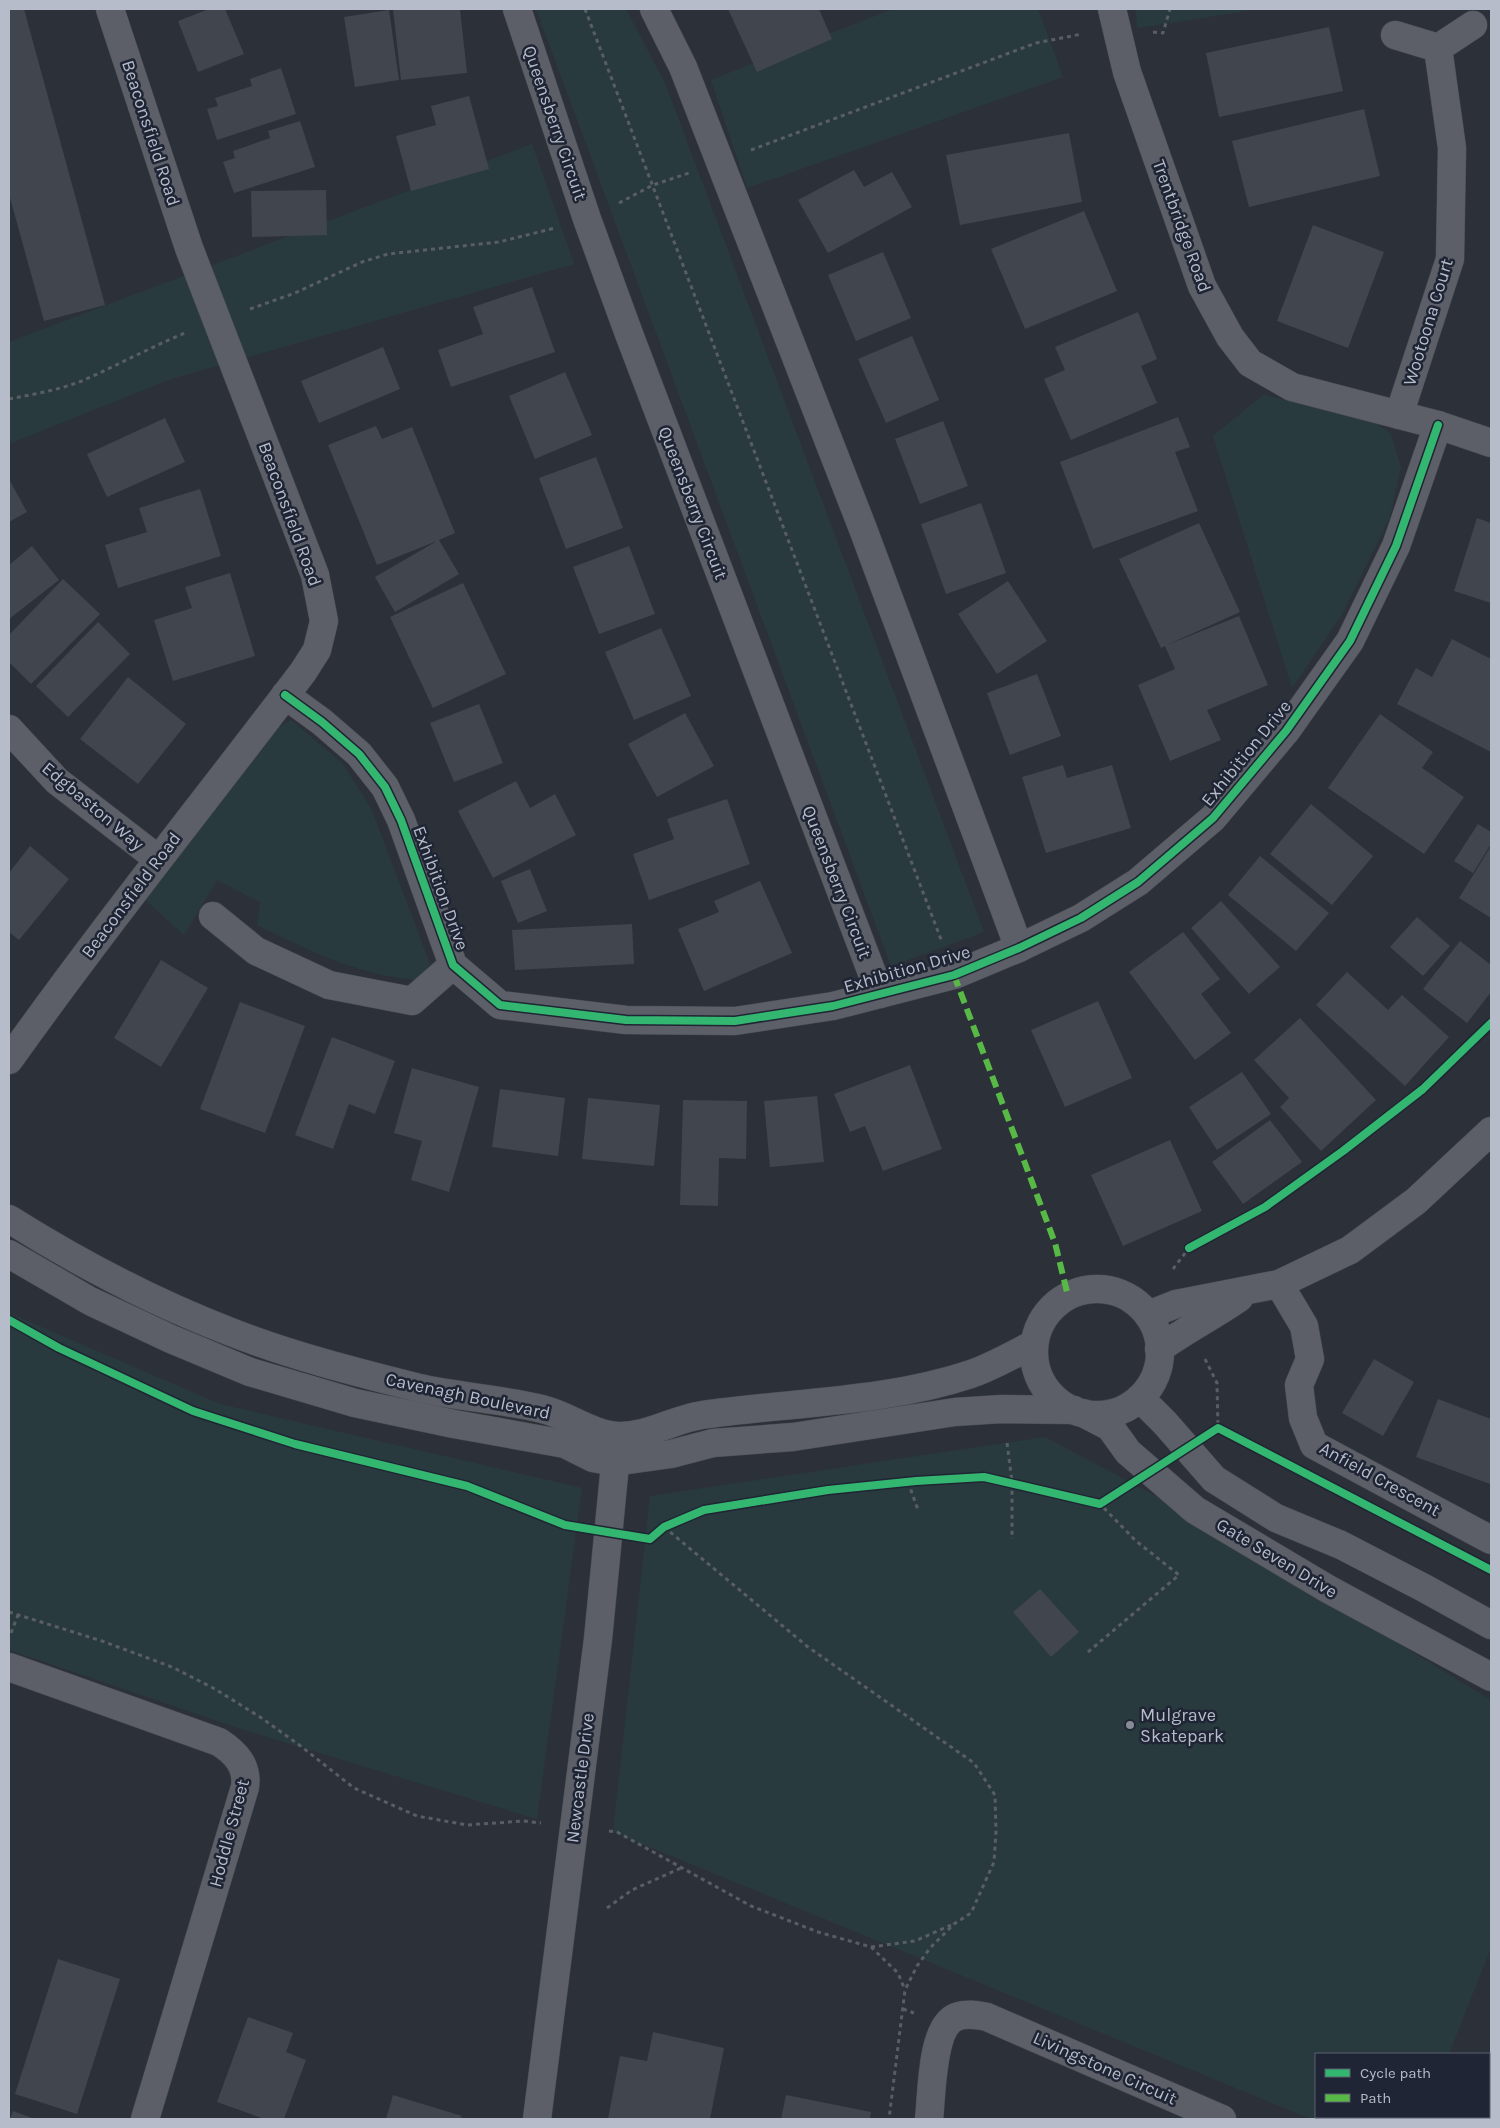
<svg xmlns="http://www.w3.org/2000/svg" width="1500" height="2128" font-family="Karla,sans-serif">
  <rect width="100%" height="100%" fill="#2c3039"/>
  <g fill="#293a3f">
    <path d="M536,9H626L665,83L984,932L891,966Z"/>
    <path d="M893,9H1038L1063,77L747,188L711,80Z"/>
    <path d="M1136,9H1260L1137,28Z"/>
    <path d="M532,144L574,264L171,379L9,444V342Z"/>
    <path d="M1263,395L1331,409L1371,420L1391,434L1401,467L1390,517L1343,613L1292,688L1213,436Z"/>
    <path d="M291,720L342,763L371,808L430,964L418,980C360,976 308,950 257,925L260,902L217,880L184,935L143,898L264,735Z"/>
    <path d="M9,1313L220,1404L582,1488L537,1819L244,1730L9,1650Z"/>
    <path d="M1045,1437L1158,1497L1491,1700V1948L1449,2054H1316V2117H1424L1423,2119H1311L613,1832L650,1496Z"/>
  </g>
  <g fill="#41454d">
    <path d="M9,9H24L105,305L44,321L9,194Z"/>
    <path d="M209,9H225L244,54L198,72L178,21Z"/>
    <path d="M393,9H460L467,73L401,80Z"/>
    <path d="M728,9H819L832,39L757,72Z"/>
    <path d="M389,10L399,80L355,87L344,17Z"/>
    <path d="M1329,27L1343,91L1219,117L1206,53Z"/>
    <path d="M281,68L296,114L217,140L207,109L218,106L215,98L252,86L250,79Z"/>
    <path d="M469,96L489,169L411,191L396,136L436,125L431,106Z"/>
    <path d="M1364,109L1380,176L1249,207L1232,141Z"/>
    <path d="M300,121L315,167L234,193L223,162L235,158L233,151L270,138L268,131Z"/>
    <path d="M1069,133L1082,202L960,225L946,155Z"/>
    <path d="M854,170L864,187L892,172L912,207L828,253L798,200Z"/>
    <path d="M326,190L327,235L252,237L251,191Z"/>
    <path d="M1084,211L1117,291L1025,329L991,249Z"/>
    <path d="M1313,225L1384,252L1348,348L1277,321Z"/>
    <path d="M883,252L911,318L856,341L828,275Z"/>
    <path d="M532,287L555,352L451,387L438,350L483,334L473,307Z"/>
    <path d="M1138,312L1157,359L1141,366L1157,403L1071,440L1044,379L1065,370L1055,347Z"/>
    <path d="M912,336L939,400L886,423L858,359Z"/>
    <path d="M383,347L400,389L319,423L301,381Z"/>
    <path d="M565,372L592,435L535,459L509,396Z"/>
    <path d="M1178,417L1190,447L1175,452L1198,511L1093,549L1060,462Z"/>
    <path d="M165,418L185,462L107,497L87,454Z"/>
    <path d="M943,421L968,486L920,504L895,439Z"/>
    <path d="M376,426L382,439L412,427L455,533L439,540L459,574L395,612L375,577L437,541L377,565L328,445Z"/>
    <path d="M596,457L623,528L566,549L539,478Z"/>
    <path d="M9,479L27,512L9,522Z"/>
    <path d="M200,489L221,556L118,588L105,545L147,532L139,508Z"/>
    <path d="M981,503L1006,573L946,594L921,524Z"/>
    <path d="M1477,518L1491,523V603L1454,591Z"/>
    <path d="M1199,523L1240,612L1167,645L1239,616L1268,685L1207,710L1221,740L1170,761L1138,685L1175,669L1165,646L1161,648L1119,559Z"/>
    <path d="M32,546L59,580L9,619V565Z"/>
    <path d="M629,546L655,614L599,634L573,567Z"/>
    <path d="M230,573L255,656L173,681L154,620L192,608L185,587Z"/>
    <path d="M63,579L100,614L31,684L9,662V635Z"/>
    <path d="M1008,581L1047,641L997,674L958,614Z"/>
    <path d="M463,583L506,674L433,708L390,617Z"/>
    <path d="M98,622L130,654L68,717L36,686Z"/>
    <path d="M661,628L691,696L634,720L605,652Z"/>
    <path d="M1452,639L1491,659V752L1397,704L1416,668L1432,677Z"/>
    <path d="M1037,674L1061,736L1010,755L987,693Z"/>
    <path d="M128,677L186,724L138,784L80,739Z"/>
    <path d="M479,704L503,763L454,782L430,723Z"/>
    <path d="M685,713L714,766L657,797L628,744Z"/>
    <path d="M1380,714L1433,752L1422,768L1464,797L1424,854L1328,788Z"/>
    <path d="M1063,765L1067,778L1112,765L1131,828L1046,853L1022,777Z"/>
    <path d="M516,781L530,808L555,794L576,835L493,878L458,811Z"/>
    <path d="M727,799L750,864L649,900L633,854L674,839L667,819Z"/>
    <path d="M1311,804L1373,856L1332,905L1270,854Z"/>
    <path d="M1478,824L1491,832V844L1473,873L1454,861Z"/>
    <path d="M30,846L69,879L19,940L9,932V873Z"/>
    <path d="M1491,846V918L1459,898Z"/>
    <path d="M1260,856L1329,913L1296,951L1228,895Z"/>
    <path d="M530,869L547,911L518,923L501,881Z"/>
    <path d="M760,881L792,953L704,991L678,929L719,912L714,901Z"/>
    <path d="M1221,901L1280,967L1249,994L1191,928Z"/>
    <path d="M1417,917L1450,946L1423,976L1390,947Z"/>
    <path d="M632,924L634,964L515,970L512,930Z"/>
    <path d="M1183,932L1220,979L1201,994L1231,1033L1195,1060L1129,972Z"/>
    <path d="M1460,941L1491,965V992L1467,1023L1423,989Z"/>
    <path d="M161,960L208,988L161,1067L114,1038Z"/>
    <path d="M1347,972L1388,1010L1402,995L1449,1037L1405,1086L1316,1005Z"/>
    <path d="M1098,1001L1132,1078L1065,1107L1031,1030Z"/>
    <path d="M240,1002L305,1026L265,1133L200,1109Z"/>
    <path d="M1300,1018L1376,1100L1321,1151L1280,1107L1289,1098L1254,1060Z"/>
    <path d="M332,1037L395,1061L375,1114L349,1104L333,1149L295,1135Z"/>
    <path d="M910,1065L942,1149L883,1171L865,1126L850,1132L834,1094Z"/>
    <path d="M412,1068L479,1087L449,1192L411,1180L422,1141L394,1133Z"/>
    <path d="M1242,1072L1271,1114L1217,1150L1189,1107Z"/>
    <path d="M500,1089L565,1098L558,1156L492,1147Z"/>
    <path d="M817,1096L824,1162L770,1167L764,1101Z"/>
    <path d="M588,1098L660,1105L654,1166L582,1159Z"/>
    <path d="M683,1100L747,1101L746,1159L719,1158L718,1206L680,1205Z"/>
    <path d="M1270,1120L1302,1162L1243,1204L1212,1162Z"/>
    <path d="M1170,1140L1202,1211L1123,1246L1091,1175Z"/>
    <path d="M1374,1359L1414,1382L1383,1436L1342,1413Z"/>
    <path d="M1438,1399L1491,1419V1480L1490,1484L1416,1457Z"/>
    <path d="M1040,1589L1079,1632L1051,1657L1013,1612Z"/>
    <path d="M58,1959L120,1979L77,2114L15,2094Z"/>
    <path d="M248,2017L293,2033L286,2052L306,2060L284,2119H264L217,2102Z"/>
    <path d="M653,2032L724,2048L710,2119H608L620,2056L647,2061Z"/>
    <path d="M393,2095L462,2116L460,2119H386Z"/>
    <path d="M786,2095L871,2112L870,2119H781Z"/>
    <path d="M13,2111L35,2119H10Z"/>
  </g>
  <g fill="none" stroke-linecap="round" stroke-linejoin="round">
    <g stroke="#484b52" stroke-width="29">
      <g id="minor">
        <path d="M517,9L587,219L629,334L880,994"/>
        <path d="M654,9L683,67L863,529L1019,948"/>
        <path d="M1112,9L1127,72L1202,286L1230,337L1250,363L1292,387L1438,425L1491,443"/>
        <path d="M1395,35L1438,48L1473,25"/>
        <path d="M1399,415L1450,259L1452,148L1438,48"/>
        <path d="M285,695L322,722L359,754L385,787L401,820L453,965L500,1005L626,1020L735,1021L833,1006L954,975L1019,948L1081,918L1138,882L1213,818L1286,731L1350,641L1396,546L1438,425"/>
        <path d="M9,729L57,781L158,859"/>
        <path d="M213,916L256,951L329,985L412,1001L453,965"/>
        <path d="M9,1060C103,928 205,801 303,672L317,650L324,621L315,575L189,248L110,9"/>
        <path d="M9,1219C79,1263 153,1302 231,1332C292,1356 356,1372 419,1388C459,1397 501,1399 542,1409C568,1415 590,1434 618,1436C648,1437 674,1419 702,1415C792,1402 884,1403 971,1374C992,1367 1014,1354 1034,1344"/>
        <path d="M9,1254L90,1301L171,1339L250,1372L355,1403L454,1424L565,1444L593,1458L614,1462L671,1454L713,1443L793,1437L955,1412L1002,1409L1074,1410"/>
        <path d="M1279,1284L1304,1326L1310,1359L1299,1385L1303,1418L1314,1445L1491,1540"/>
        <circle cx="1097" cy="1352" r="63"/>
        <path d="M1148,1315L1176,1304L1279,1284L1350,1250L1416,1201L1491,1131"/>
        <path d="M1159,1349C1185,1330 1213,1316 1239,1298"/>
        <path d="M1140,1398L1165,1423L1214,1479L1276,1518L1341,1545L1424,1588L1491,1625"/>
        <path d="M1083,1413L1110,1427L1128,1452L1195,1510L1328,1589L1491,1677"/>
        <path d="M9,1667L219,1742C236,1753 248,1766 245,1787L145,2119"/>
        <path d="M537,2119L598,1639L617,1444"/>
        <path d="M929,2119C932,2095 931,2027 956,2017C966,2013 977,2015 987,2017L1222,2119"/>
      </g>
    </g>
    <g stroke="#595e64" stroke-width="3" stroke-dasharray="4 4" stroke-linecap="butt">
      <path d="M585,9L942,942"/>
      <path d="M1153,32L1163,33L1170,9"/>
      <path d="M751,150L1036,43L1082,34"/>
      <path d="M619,203L653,185L689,173"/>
      <path d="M250,309L295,293L362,262L388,254L499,242L555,228"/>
      <path d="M9,399C34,394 60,390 84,380C118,365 151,347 185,333"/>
      <path d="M1173,1269L1189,1248"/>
      <path d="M1205,1359L1217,1383L1218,1428"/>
      <path d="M1007,1443L1012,1482V1539"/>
      <path d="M908,1482L918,1510"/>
      <path d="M664,1527L808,1647L974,1763L995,1795L996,1832L994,1862L971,1913L954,1924L930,1948L917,1966L905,1990L889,2119"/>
      <path d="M9,1612L102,1641L172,1667L215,1689L260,1717L298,1744L354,1788L417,1816L467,1825L524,1821L541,1823"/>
      <path d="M11,1633L18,1615"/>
      <path d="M1088,1652L1179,1575L1136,1541L1100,1504"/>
      <path d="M609,1831L617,1832L751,1906L818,1932L871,1947L898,1973L905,1990"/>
      <path d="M607,1908L632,1890L681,1868"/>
      <path d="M871,1947L915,1941L951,1925"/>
      <path d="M903,2009L914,2013"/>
    </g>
    <use href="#minor" stroke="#5c5f67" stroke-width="28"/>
    <path stroke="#58b947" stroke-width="6" stroke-dasharray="12 6" stroke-linecap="butt" d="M954,975L1055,1243L1068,1296"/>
    <g stroke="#1f2534" stroke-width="11">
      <g id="cycleway">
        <path d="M285,695L322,722L359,754L385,787L401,820L453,965L500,1005L626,1020L735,1021L833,1006L954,975L1019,948L1081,918L1138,882L1213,818L1286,731L1350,641L1396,546L1438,425"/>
        <path d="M1189,1248L1265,1207L1343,1151L1423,1089L1491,1023"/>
        <path d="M9,1320L59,1348L193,1411L295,1444L467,1486L565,1525L650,1539L664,1527L704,1510L828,1490L916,1481L984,1477L1100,1504L1218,1428L1491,1570"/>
      </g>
    </g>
    <use href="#cycleway" stroke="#33b770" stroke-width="8"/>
  </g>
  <circle fill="#868b97" stroke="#1f2534" stroke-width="2" cx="1130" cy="1725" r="5"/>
  <g text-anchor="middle" stroke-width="5" stroke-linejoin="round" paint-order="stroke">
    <g font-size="18" fill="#b6bcca" stroke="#1f2534">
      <text transform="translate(555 123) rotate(71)" y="6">Queensberry Circuit</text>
      <text transform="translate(151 133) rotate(72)" y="6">Beaconsfield Road</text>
      <text transform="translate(1182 226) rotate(70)" y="6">Trentbridge Road</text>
      <text transform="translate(1428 322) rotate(-73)" y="6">Wootoona Court</text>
      <text transform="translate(693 503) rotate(69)" y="6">Queensberry Circuit</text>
      <text transform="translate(290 514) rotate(70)" y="6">Beaconsfield Road</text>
      <text transform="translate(1246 753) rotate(-51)" y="6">Exhibition Drive</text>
      <text transform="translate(93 806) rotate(40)" y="6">Edgbaston Way</text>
      <text transform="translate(837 882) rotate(69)" y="6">Queensberry Circuit</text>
      <text transform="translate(441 888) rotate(70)" y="6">Exhibition Drive</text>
      <text transform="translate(131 895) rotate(-53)" y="6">Beaconsfield Road</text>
      <text transform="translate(907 969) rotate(-16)" y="6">Exhibition Drive</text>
      <text transform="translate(468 1396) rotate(12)" y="6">Cavenagh Boulevard</text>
      <text transform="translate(1380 1479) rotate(29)" y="6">Anfield Crescent</text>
      <text transform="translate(1277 1558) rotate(31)" y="6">Gate Seven Drive</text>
      <text transform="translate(580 1778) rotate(-83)" y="6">Newcastle Drive</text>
      <text transform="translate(229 1833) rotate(-75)" y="6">Hoddle Street</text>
      <text transform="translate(1105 2068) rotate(24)" y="6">Livingstone Circuit</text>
    </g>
    <g font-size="18" fill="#b6bcca" stroke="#1f2534" text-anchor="start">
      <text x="1140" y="1721">Mulgrave<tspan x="1140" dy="21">Skatepark</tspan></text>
    </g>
  </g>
  <rect width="1500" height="2128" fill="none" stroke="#b6bcca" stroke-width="20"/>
  <rect x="1315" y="2053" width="175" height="65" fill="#1f2534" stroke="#5b6170"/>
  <rect x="1325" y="2069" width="25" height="8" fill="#33b770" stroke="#5b6170"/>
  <text x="1360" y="2078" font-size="15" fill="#b6bcca">Cycle path</text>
  <rect x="1325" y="2094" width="25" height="8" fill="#58b947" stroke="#5b6170"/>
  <text x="1360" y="2103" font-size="15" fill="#b6bcca">Path</text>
</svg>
